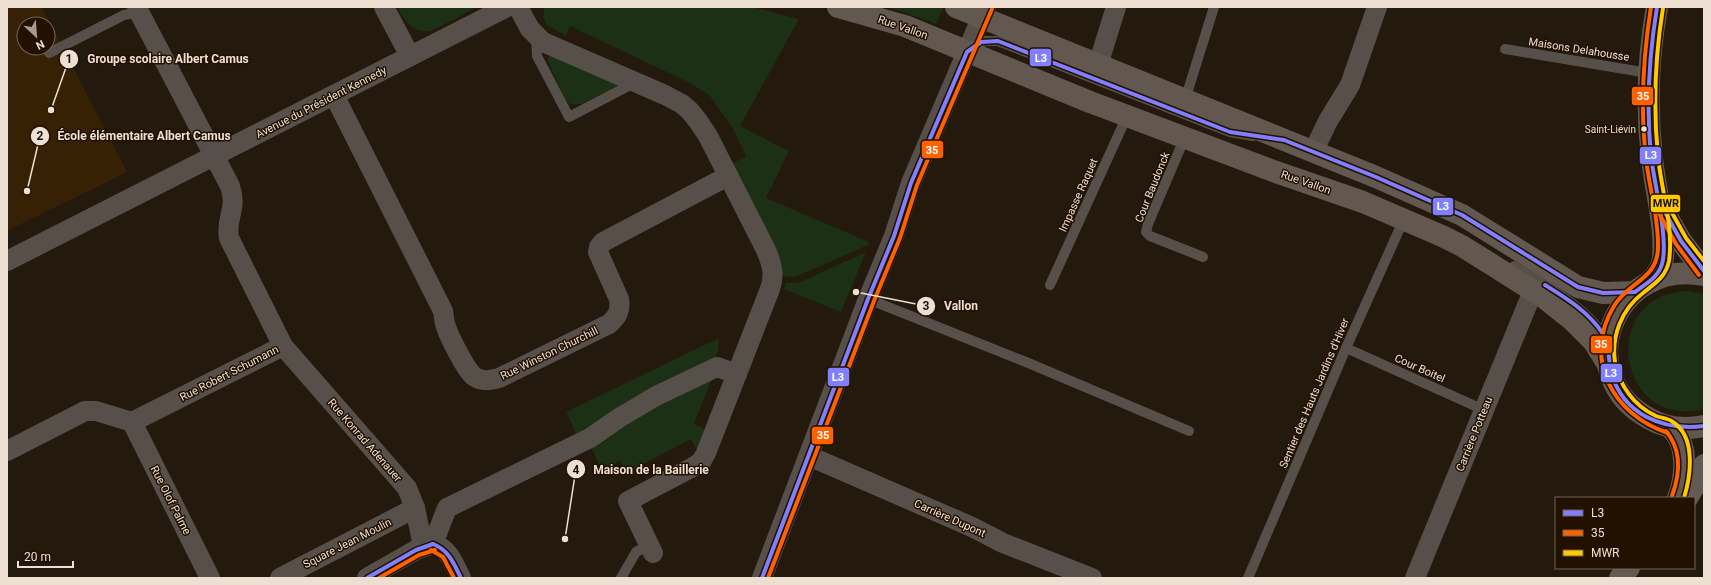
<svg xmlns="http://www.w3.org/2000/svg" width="1711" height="585" font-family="Roboto,sans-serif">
  <rect width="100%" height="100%" fill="#23190d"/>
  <path fill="#362104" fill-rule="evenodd" d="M7,7H42L127,172L7,231ZM24,24H48V48H24Z"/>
  <g fill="#1b3015">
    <path d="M397,7H476C467,12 438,29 429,31C413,33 403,19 397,7Z"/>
    <path d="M545,7H752L799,19L740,126L789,151L766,198L869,242L868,245L807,272L793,277L781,276L730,165L746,156L732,127L710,96L690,83L570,26L566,36L546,25L543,16Z"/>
    <path d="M884,7H941L943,8L936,24L904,12Z"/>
    <path d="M550,55L618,84L616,87L581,104H570L565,99L548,61V57Z"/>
    <path d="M866,252L841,312L784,289L786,283H798Z"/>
    <path d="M1688,291L1704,294V409C1616,431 1597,293 1688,291Z"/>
    <path d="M719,338L718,351L713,362L580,441L566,412Z"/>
    <path d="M712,378L694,424L706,430L698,452L691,439L627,473L620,461L602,471L591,447L621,421Z"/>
  </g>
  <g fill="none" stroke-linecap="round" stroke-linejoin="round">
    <g stroke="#574f49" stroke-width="10">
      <path d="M536,36L537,56L569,117L636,82"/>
      <path d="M970,48L985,41H998L1230,132L1253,136"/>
      <path d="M1505,49L1648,73"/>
      <path d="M49,53L124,15L139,12"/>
      <path d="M1185,100L1214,7"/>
      <path d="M1185,137L1148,224L1146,232L1150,236L1203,257"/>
      <path d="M1514,266C1543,284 1592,310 1606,341"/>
      <path d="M1050,285L1127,116"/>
      <path d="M868,299L1026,362L1189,431"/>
      <path d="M1346,348L1484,410"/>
      <path d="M621,578L636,552L649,545"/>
      <path d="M1248,578L1346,348L1404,219"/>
    </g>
    <g stroke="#574f49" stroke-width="20">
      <path d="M384,7L410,56"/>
      <path d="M518,7L530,29L543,42L665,95L682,104L690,111L698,121L708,136L766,250C772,264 775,275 770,289L706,453L701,462L693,467L628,501L653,553"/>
      <path d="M1098,65L1116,7"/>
      <path d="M334,95L443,311C444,316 444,322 446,327C449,336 467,373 475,377C483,382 491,380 499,378L609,324C617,317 621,311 619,299L598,252L599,247L603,242L728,176"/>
      <path d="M1313,152L1328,121L1350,85L1377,7"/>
      <path d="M7,261L507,7"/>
      <path d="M283,346L407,488L415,508L423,546"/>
      <path d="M132,422L210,578"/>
      <path d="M7,451L85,411H96L132,422L283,346L229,238C225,218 238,209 230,186L139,12L137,7"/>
      <path d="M809,456L972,527L1003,543L1092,578"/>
      <path d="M433,544L447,508L590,438L619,418L656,396L717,367L737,374"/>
      <path d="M433,544C449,548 454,564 461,578"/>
      <path d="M280,578L415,508"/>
      <path d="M367,578L416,550L433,544"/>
      <path d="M762,578L868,299L894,236L911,183L986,7"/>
      <path d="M1415,578L1533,291"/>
    </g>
    <g stroke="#645a54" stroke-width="22">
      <path d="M1663,210L1681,241L1704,271"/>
      <path d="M1651,281C1657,274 1662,268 1663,258C1666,226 1655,190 1652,158C1646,107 1648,57 1657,7"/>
      <path d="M1670,427C1689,443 1686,477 1678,498"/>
      <path d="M1687,498L1698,480L1704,465"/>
      <path d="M1620,578L1629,568"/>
    </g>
    <g stroke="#625850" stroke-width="22">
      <path d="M838,7L905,26L1090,102L1276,172L1363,202L1442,236L1462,246L1494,266L1543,297L1572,320L1594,342L1610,368"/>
      <path d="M956,7L1376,177L1462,215L1578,287L1603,293L1635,292"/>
      <path d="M1704,275C1614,258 1569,374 1648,418C1665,428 1685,430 1704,426"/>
    </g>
    <g stroke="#210" stroke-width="7">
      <g id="bus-1">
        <path d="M1661,205L1681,241L1704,271"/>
        <path d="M1545,285C1566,298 1589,312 1603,334C1610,345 1608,359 1611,372C1623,415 1663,431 1704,426"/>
        <path d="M1635,292C1645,284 1658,278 1662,264C1669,240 1654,183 1651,156C1646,106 1649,56 1657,7"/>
        <path d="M433,544C449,550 454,564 461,578"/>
        <path d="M367,578L416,550L433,544"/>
        <path d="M762,578L868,299L894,236L911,183L967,52L981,42L998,41L1230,132L1284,140L1376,177L1462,215L1578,287L1603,293L1635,292"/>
      </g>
    </g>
    <g stroke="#210" stroke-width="7">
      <g id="bus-2">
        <path d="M1651,7C1643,57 1640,107 1646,158C1649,188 1659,218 1658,248C1657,280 1629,281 1614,306C1582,359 1613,415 1668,433"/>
        <path d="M1656,208L1676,244L1699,275"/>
        <path d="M1666,431C1682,450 1680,474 1672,496"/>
        <path d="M431,550L443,557L454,578"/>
        <path d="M379,578L419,555L435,550"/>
        <path d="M768,578L874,301L900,238L917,185L992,9"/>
      </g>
    </g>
    <g stroke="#210" stroke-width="7">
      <g id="bus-3">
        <path d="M1663,8C1655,57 1653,106 1658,156C1661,190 1674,226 1669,261C1666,277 1654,284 1643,293C1622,309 1611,336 1615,362C1619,385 1634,406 1656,416C1661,418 1668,418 1673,422C1696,437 1691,475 1684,498"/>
        <path d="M1666,202L1686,238L1704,261"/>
      </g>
    </g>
    <use href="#bus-1" stroke="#8080ff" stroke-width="4"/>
    <use href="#bus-2" stroke="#ff6000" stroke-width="4"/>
    <use href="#bus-3" stroke="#ffc904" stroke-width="4"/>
  </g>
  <circle fill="#ede0d3" stroke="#210" stroke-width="1.5" cx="1644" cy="129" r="3.5"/>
  <g text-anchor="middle" stroke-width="3" stroke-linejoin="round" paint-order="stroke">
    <g font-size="10" fill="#ede0d3" stroke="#210" text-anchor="end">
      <text x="1636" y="133">Saint-Liévin</text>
    </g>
    <g font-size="11" fill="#ede0d3" stroke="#210">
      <text transform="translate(903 27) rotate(19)" y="4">Rue Vallon</text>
      <text transform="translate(1579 49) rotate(9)" y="4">Maisons Delahousse</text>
      <text transform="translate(321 102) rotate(-27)" y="4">Avenue du Président Kennedy</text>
      <text transform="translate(1306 182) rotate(19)" y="4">Rue Vallon</text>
      <text transform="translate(1152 187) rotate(-68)" y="4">Cour Baudonck</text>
      <text transform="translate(1078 195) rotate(-66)" y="4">Impasse Raquet</text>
      <text transform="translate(549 353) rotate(-26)" y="4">Rue Winston Churchill</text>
      <text transform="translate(1420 368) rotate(24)" y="4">Cour Boitel</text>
      <text transform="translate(229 373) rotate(-27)" y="4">Rue Robert Schumann</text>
      <text transform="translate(1314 393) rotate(-67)" y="4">Sentier des Hauts Jardins d'Hiver</text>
      <text transform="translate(1474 434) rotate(-68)" y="4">Carrière Potteau</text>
      <text transform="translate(365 440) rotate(49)" y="4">Rue Konrad Adenauer</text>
      <text transform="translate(171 500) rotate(63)" y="4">Rue Olof Palme</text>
      <text transform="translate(950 518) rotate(24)" y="4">Carrière Dupont</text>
      <text transform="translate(347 543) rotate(-27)" y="4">Square Jean Moulin</text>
    </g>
  </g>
  <path fill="none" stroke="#ede0d3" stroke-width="1.5" d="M51 110L69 59M27 191L40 136M856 292L926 306M565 539L576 469"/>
  <g fill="#ede0d3" stroke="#210" stroke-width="1.5">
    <circle cx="51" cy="110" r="4"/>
    <circle cx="27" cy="191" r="4"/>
    <circle cx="856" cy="292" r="4"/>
    <circle cx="565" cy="539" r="4"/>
    <circle cx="69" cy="59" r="10"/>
    <circle cx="40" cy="136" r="10"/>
    <circle cx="926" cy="306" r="10"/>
    <circle cx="576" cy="469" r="10"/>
  </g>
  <g font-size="12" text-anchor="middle" font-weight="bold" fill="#111">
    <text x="69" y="63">1</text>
    <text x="40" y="140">2</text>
    <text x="926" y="310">3</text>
    <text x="576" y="474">4</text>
  </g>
  <g font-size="12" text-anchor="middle" font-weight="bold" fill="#ede0d3" stroke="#210" stroke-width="3" stroke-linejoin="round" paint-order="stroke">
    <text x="168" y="63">Groupe scolaire Albert Camus</text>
    <text x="144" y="140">École élémentaire Albert Camus</text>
    <text x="961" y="310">Vallon</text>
    <text x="651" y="474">Maison de la Baillerie</text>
  </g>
  <g stroke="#210" stroke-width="1.5">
    <rect x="1029" y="48" width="23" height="19" rx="4" fill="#8080ff"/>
    <rect x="1631" y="86" width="23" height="20" rx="4" fill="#ff6000"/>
    <rect x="921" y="140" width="23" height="19" rx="4" fill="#ff6000"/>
    <rect x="1639" y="146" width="23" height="19" rx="4" fill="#8080ff"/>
    <rect x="1650" y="194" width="31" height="19" rx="4" fill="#ffc904"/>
    <rect x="1432" y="197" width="22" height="19" rx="4" fill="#8080ff"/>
    <rect x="1590" y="335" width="23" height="19" rx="4" fill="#ff6000"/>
    <rect x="1600" y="363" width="23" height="20" rx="4" fill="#8080ff"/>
    <rect x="827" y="367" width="23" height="20" rx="4" fill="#8080ff"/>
    <rect x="811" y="426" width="23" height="19" rx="4" fill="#ff6000"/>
  </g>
  <g font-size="11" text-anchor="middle" font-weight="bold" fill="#fff">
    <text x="1041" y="62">L3</text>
    <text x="1643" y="100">35</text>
    <text x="932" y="154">35</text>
    <text x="1651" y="159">L3</text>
    <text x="1443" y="210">L3</text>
    <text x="1601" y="348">35</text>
    <text x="1611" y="377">L3</text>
    <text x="838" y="381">L3</text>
    <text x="823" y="439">35</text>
  </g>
  <g font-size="11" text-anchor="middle" font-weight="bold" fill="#111">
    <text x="1666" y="207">MWR</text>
  </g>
  <rect width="1711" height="585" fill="none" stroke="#ede0d3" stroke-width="16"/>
  <rect x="1555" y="497" width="140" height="72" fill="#221100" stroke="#736454"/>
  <rect x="1563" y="510" width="20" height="6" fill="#8080ff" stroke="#736454"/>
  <text x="1591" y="517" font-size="12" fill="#ede0d3">L3</text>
  <rect x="1563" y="530" width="20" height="6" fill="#ff6000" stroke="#736454"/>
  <text x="1591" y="537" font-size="12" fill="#ede0d3">35</text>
  <rect x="1563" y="550" width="20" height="6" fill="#ffc904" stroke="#736454"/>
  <text x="1591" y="557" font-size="12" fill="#ede0d3">MWR</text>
  <g transform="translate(36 36) rotate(154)"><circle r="19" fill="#221100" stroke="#736454"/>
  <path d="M0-3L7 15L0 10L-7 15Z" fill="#a69a8e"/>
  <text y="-6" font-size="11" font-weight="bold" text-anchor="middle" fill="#ede0d3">N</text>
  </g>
  <path d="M18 561v6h55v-6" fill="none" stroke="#ede0d3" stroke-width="2"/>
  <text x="24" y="561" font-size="12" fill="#ede0d3" stroke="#221100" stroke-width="3" paint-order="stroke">20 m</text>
</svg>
